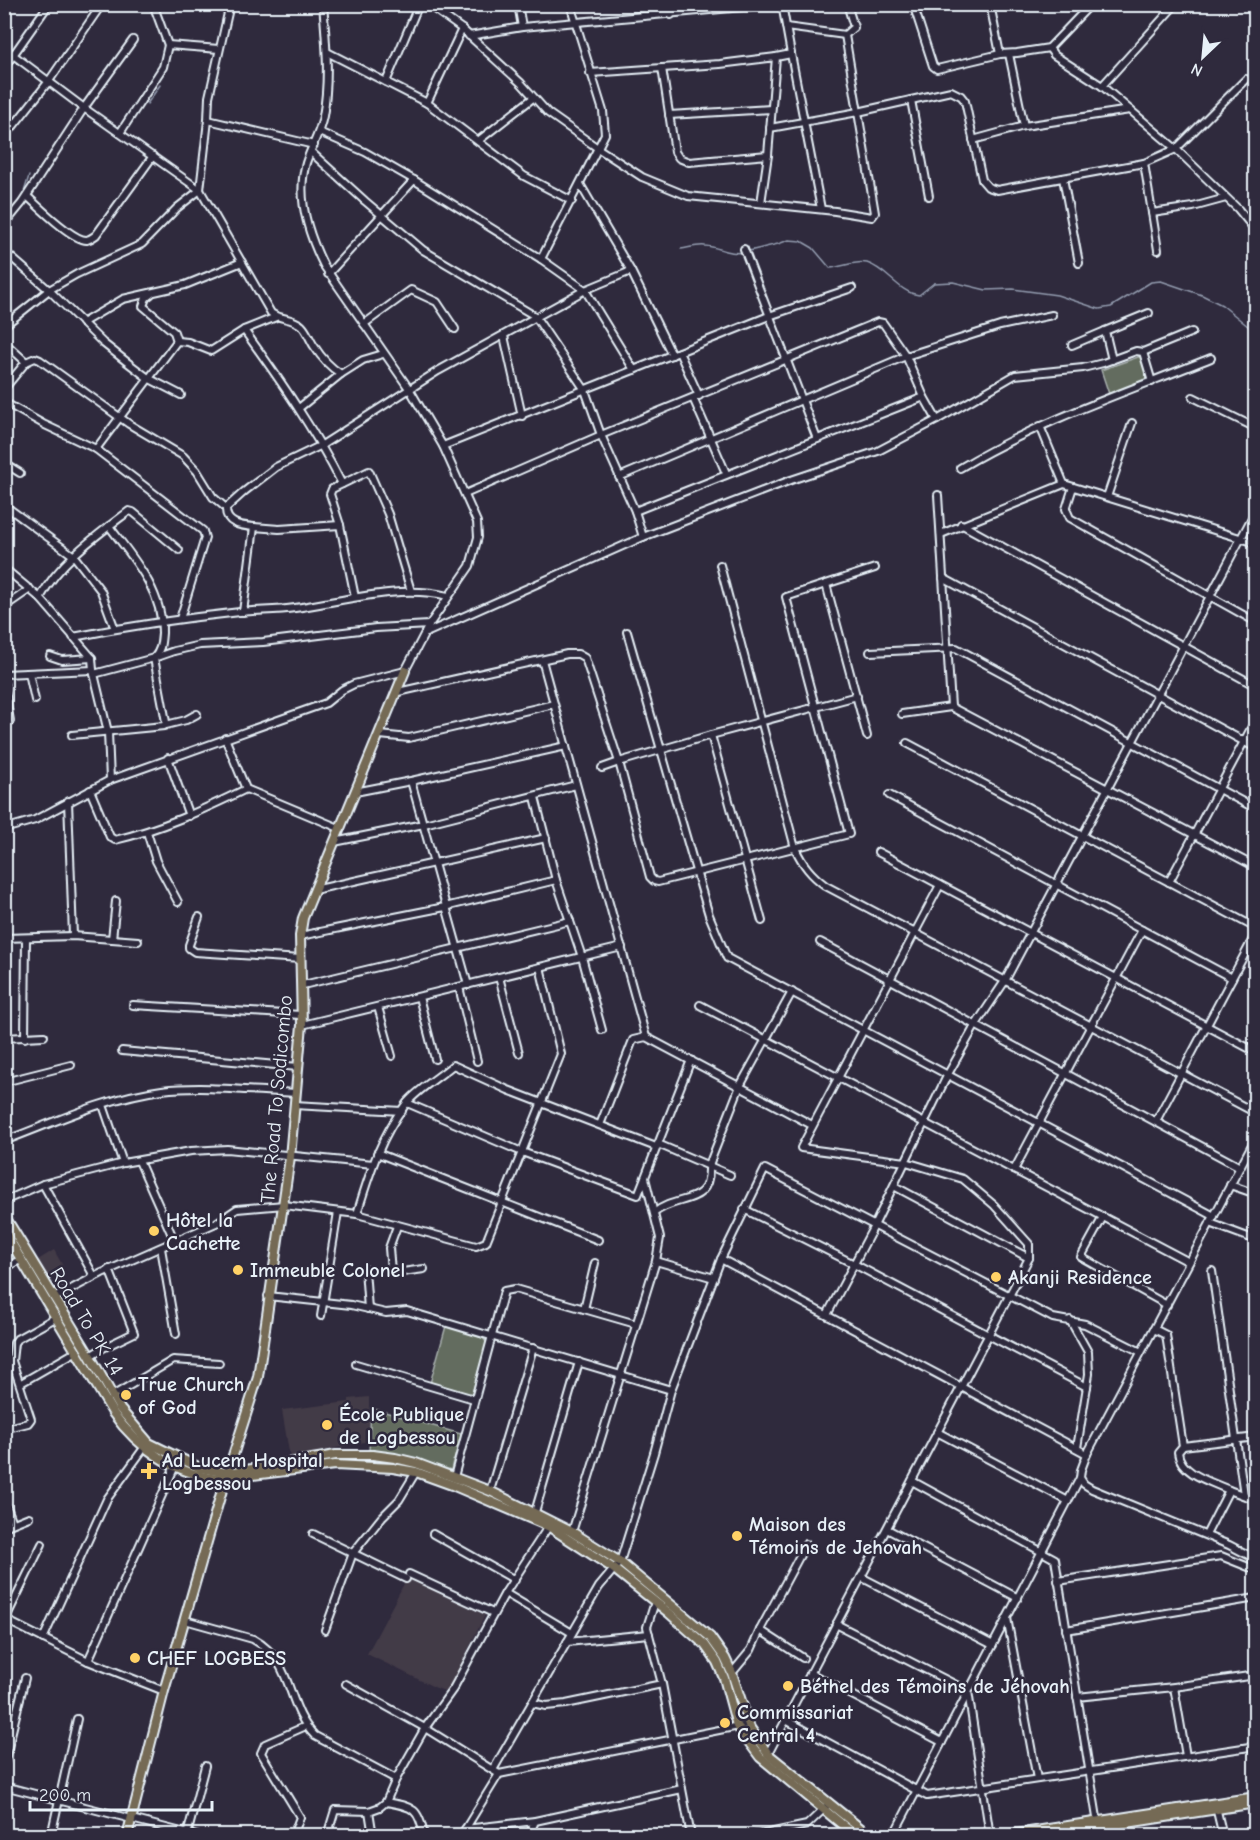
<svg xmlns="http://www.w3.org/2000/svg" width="1260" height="1840" font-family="'Comic Neue',sans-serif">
  <rect width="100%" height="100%" fill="#2f2a3d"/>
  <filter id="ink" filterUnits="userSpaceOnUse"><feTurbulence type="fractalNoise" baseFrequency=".0167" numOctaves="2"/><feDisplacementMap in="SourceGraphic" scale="12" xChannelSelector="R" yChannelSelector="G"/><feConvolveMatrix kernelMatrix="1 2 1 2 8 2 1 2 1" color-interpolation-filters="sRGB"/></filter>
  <g filter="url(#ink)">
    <g fill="#433a47">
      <path d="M54,1250L64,1268L49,1278L38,1260Z"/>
      <path d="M369,1397V1441L290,1458L282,1410L349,1402V1399Z"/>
      <path d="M407,1578L485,1615L447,1692L434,1687L367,1654Z"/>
    </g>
    <g fill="#646c5f" stroke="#a6aeac" stroke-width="1.5">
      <path d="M1141,356L1150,380L1109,394L1101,370Z"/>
      <path d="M446,1326L483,1338L487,1343L470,1400L429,1387Z"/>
      <path d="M371,1408L461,1434L457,1462L453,1461L451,1470L406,1456L369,1451Z"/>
    </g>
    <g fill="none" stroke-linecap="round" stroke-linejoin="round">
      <g stroke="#939caf" stroke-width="1.5">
        <path d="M147,104L160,85"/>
        <path d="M23,195L29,176"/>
        <path d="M681,249C689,248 697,245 705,246C720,247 729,255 744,252"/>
        <path d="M749,251L778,244L789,240L801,241L813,248L830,268C842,267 857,260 867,263C887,269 899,293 919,295L934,283L953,282L986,290L1013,289L1057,295L1099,309L1111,307L1151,282L1161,281L1202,295L1222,305L1249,327L1256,329"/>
      </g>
      <g stroke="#e8f1f8" stroke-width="10">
        <g id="minor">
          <path d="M153,4L168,45"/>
          <path d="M230,4L209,97L208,120L314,145"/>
          <path d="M427,4L462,29L521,83L548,113L599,149L642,177L688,196L835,211L872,217L875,213L845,35L854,27L847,4"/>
          <path d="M518,4L522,27L775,4"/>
          <path d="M668,4L671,15"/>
          <path d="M913,4L933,66L937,69L1000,54L1017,53L1049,48L1091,4"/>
          <path d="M990,4L1000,54"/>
          <path d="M786,27L845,35"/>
          <path d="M469,36L522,27"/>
          <path d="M4,48L84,108L200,190L271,313C280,320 292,317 302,326C307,331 310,340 314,346C321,357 331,368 341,374L363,360L383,354"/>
          <path d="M1049,48L1054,55L1102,86L1176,149L1238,209L1256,231"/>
          <path d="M327,52L427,103L524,176L572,201"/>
          <path d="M791,54L821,209"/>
          <path d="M1009,54L1024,126L1130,110"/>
          <path d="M4,68L49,4"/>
          <path d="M662,68L675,152L679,158L689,162L768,155"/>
          <path d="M590,73L720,64L776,57"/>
          <path d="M386,82L419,4"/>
          <path d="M1102,86L1176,4"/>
          <path d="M911,100L929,196"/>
          <path d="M427,103L462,29"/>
          <path d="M669,115L771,109"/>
          <path d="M770,128L858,112L951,91L961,96L965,101L982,180L988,187L997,190L1144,163L1176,149L1246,79"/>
          <path d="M319,132L365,152L414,180L541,259L585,290L634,370"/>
          <path d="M120,133L163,67L168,45L219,49"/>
          <path d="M4,138L49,81L102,4"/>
          <path d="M973,140L1024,126"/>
          <path d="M478,141L533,98"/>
          <path d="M311,152L365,201L423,250L535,316L585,390L601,435L635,511L643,537L426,633"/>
          <path d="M1144,163L1158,250"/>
          <path d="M1063,178L1079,263"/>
          <path d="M580,184L631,271L672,355"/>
          <path d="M27,196C38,206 73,241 87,240C91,239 93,237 96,235L153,156"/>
          <path d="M761,203L768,155L776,57L791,54L782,4"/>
          <path d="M1152,213L1193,207L1226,198"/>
          <path d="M4,225L22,203L84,108L133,40"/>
          <path d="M744,249L817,439"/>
          <path d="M4,251L49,290L103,343L127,362L148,378L181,395"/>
          <path d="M541,259L605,134L603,111L570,4"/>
          <path d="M328,274L414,180"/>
          <path d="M151,294L146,298L143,306L174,332L177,341"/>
          <path d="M82,323L123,299L185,285L242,262"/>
          <path d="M364,324L411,290L437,302L455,329"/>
          <path d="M4,326L49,290L77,274L142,244L177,208L200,190L208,120"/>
          <path d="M244,330C280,380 314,429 342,484"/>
          <path d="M504,336L522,416"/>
          <path d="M177,341L188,342L211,351L244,330L276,317"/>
          <path d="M4,342L26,362"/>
          <path d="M1072,345L1105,331"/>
          <path d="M679,352L699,396"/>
          <path d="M1143,352L1192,332"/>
          <path d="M1112,360L1105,331L1149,313"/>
          <path d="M4,389L26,362L35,358L40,360L129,424L183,456L197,471L213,497L226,508"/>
          <path d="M1193,397L1256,428"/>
          <path d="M693,398L726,473"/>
          <path d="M4,402L45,425L96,449L203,531L205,538L180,619"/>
          <path d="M299,408L341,374"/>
          <path d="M1040,426L1064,484"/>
          <path d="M443,446L769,316L852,288"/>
          <path d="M96,449L177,341"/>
          <path d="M4,463L20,473"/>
          <path d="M960,468C1039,421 1126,392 1211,358"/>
          <path d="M619,477L906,356L924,397L937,420L1015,375L1083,368L1103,363L1136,351L1143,352L1152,382"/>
          <path d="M1073,487L1066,509L1070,518L1256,622"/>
          <path d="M465,494L601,435L878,322L883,323L906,356L1000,326L1052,315"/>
          <path d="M938,495L951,707"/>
          <path d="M1107,497L1132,423"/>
          <path d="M4,505L74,556L101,591L115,629"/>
          <path d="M635,511L924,397"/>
          <path d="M961,524L1256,686"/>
          <path d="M254,527C241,526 225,524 226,508L245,491L276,467L322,445L438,371L585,290L631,271"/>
          <path d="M941,534L1064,484L1256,543"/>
          <path d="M643,537L791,480L878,451L937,420"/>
          <path d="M720,565L795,848C803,865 811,875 826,886L1256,1113"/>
          <path d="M4,568L40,598L92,658L93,670"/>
          <path d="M943,578L1256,748"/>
          <path d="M826,584L867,736"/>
          <path d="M355,597L340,525L330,494L332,489L369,471L388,514L411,591"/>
          <path d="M40,598C60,561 96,536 129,511L133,512L179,550"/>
          <path d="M4,607L30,589"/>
          <path d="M243,612L254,527L279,529L340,525"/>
          <path d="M627,632L696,871L709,915L727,958L1214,1216"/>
          <path d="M73,637C129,626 184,618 240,612C258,610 277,611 295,608C345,601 398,584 448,596"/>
          <path d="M870,652L956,648L1256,809"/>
          <path d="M50,656L62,660L92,658"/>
          <path d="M542,660L646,1037"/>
          <path d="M29,673L35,700"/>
          <path d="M4,674L93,670L94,674L154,658L174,651L200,645L263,642L376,628L429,625"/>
          <path d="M4,684L10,721L4,726"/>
          <path d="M398,692L567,654H578L585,658L619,762L650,877L654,881L658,882L849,834L786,597L875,568"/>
          <path d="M902,714L951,707L1256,867"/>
          <path d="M166,725L186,720L197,714"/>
          <path d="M72,735L164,726L166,722L154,658C161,650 161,644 162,633C163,591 133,558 109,526"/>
          <path d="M380,735L409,738L554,704"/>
          <path d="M711,735L762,921"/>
          <path d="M225,738L246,789L339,828"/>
          <path d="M907,743L1256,928"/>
          <path d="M168,758L189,816"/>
          <path d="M602,768L619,762L711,735L857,696"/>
          <path d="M110,780L326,703L342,690L354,684L405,671L429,625L470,566L478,537L477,522L443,446L410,390L324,266C309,236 296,197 306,163C311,147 320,133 323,116C330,79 326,41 323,4"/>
          <path d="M411,781L468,985"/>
          <path d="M90,790L110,837L115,840C161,829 203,810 246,789"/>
          <path d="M355,792L411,781L566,746"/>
          <path d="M889,795L1232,978"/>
          <path d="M535,797L556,880L582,957L602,1030"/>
          <path d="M68,801L73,936"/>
          <path d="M4,829L35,820L110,780L108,732L94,674"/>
          <path d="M147,832L156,861L178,902"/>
          <path d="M334,842L424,824L576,785"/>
          <path d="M878,852L1256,1052"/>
          <path d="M1169,882L1256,719"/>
          <path d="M314,890L546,838"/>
          <path d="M199,917L189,945V948L195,952L301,959"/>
          <path d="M300,936L445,907L556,880"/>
          <path d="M4,938L73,936L138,941"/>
          <path d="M112,939L116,901"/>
          <path d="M820,942L1240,1167"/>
          <path d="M499,977L519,1053"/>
          <path d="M303,985L570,921"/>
          <path d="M459,987L477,1061"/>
          <path d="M419,997L435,1059"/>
          <path d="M133,1005L301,1015"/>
          <path d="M700,1005L1189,1262"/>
          <path d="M378,1007L392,1056"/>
          <path d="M302,1025L622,947"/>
          <path d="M4,1038L44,1036"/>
          <path d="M25,1038L26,938"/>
          <path d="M122,1051L298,1067"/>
          <path d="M4,1082L71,1065"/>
          <path d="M407,1103L522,1152L638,1195L691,1060"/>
          <path d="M103,1105L123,1163"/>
          <path d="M294,1105L402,1111"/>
          <path d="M1156,1121L1256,933"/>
          <path d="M600,1125L633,1040L646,1037L812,1125"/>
          <path d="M4,1141C55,1122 108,1097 162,1090C205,1085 251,1091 295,1093"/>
          <path d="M658,1144L730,1175"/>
          <path d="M377,1153L598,1240"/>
          <path d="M139,1161L175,1242"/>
          <path d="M1014,1170L1142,930"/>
          <path d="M43,1184L94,1276"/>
          <path d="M1230,1185L1256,1194"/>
          <path d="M894,1186L1029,1258"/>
          <path d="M4,1201L43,1184L123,1163L191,1151L227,1149L373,1164"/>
          <path d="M744,1209L854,1264L1087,1387"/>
          <path d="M654,1213C678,1193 711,1208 709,1165L740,1086L792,992"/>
          <path d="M357,1214C369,1175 380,1137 406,1104C417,1090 439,1077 453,1065L508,1090L656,1147"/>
          <path d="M1103,1217L1081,1257L1167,1305"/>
          <path d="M1210,1223L1256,1240"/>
          <path d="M397,1226L389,1248L391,1271L395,1273L424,1269"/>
          <path d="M161,1248L176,1334"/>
          <path d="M721,1259L1087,1454"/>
          <path d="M656,1261L714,1278"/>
          <path d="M4,1268L22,1259"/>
          <path d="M365,1269L368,1309"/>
          <path d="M1212,1271L1244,1495"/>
          <path d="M268,1296L351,1305L386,1313L407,1311L671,1390"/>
          <path d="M54,1298L102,1273L216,1223L237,1209L284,1205L357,1214L476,1246L486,1242L561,1054L540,967"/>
          <path d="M584,1309L595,1263"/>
          <path d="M827,1315L874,1226L948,1074L975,1026L1005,981L1256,510"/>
          <path d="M321,1316L338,1212"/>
          <path d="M1070,1320L1088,1352L1089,1374L1077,1448"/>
          <path d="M1154,1329L1166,1335L1183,1446L1178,1452C1180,1474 1212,1482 1229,1490"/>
          <path d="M90,1356L103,1348L134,1333L109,1269"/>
          <path d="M356,1364L474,1399"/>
          <path d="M4,1367L12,1361L14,1343L17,1339L57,1317"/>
          <path d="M21,1383L77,1351"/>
          <path d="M112,1396L173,1360L219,1363"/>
          <path d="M4,1429L28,1423L31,1419L12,1361"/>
          <path d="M937,1432L1068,1501"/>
          <path d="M1183,1446L1256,1437"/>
          <path d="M454,1477L504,1291L515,1289L636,1324"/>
          <path d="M1080,1478L1084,1484L1092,1489L1229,1545L1256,1559"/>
          <path d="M912,1481L1055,1559L1098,1824"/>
          <path d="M490,1491L533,1348"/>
          <path d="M4,1499L13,1523"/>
          <path d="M535,1512L579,1362"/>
          <path d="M4,1527L29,1517"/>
          <path d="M887,1529L1018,1598"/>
          <path d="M572,1532L656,1261L660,1238L645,1178"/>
          <path d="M313,1534L406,1579"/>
          <path d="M433,1534L515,1580"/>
          <path d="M1206,1535L1229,1490L1256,1500"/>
          <path d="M409,1574L493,1613"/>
          <path d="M861,1577L993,1645"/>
          <path d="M1058,1581L1221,1556L1256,1570"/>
          <path d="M505,1593L572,1633"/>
          <path d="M655,1602L647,1627L662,1684L691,1836"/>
          <path d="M1007,1618L1037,1779"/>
          <path d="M4,1619L88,1661L164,1691"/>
          <path d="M5,1620L42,1544"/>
          <path d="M185,1620L253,1639C295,1662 285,1706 315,1736L396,1779"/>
          <path d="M836,1624L968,1691L990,1836"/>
          <path d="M325,1630L353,1553L382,1517L399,1500L416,1472"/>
          <path d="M760,1630L803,1658"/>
          <path d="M1066,1630L1256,1598"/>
          <path d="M43,1639L107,1499L144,1448"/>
          <path d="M567,1642L649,1634"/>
          <path d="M88,1661L175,1466"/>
          <path d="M732,1673L751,1650L760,1630L806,1544"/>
          <path d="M810,1673L942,1742"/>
          <path d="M346,1684L425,1728L499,1774L749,1724"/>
          <path d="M1174,1687L1186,1756"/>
          <path d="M1077,1697L1174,1687L1256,1675"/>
          <path d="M532,1703L546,1706L566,1704L662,1684"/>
          <path d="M786,1720L927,1796L1256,1746"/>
          <path d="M768,1754L1029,1258V1244L994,1205L963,1179L906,1162L801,1148L940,885"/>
          <path d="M4,1764L25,1678"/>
          <path d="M493,1770L599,1587L620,1562L654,1453L671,1390L721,1259L765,1169L1053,1318L1085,1324L1141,1352"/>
          <path d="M4,1786L197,1836"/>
          <path d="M386,1802L396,1779L425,1728L453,1689L505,1593L550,1524"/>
          <path d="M1216,1807L1223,1836"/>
          <path d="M465,1829L535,1821L682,1789"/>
          <path d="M187,1835L205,1766"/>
          <path d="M51,1836L77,1719"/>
          <path d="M293,1836L300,1817L261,1753L265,1744L306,1726"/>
          <path d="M327,1836L335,1810L369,1811"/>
          <path d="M373,1836L369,1811L380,1807L386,1802C412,1807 419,1807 424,1836"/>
          <path d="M461,1836L499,1774"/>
          <path d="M533,1836L532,1828L535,1821"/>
          <path d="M754,1836L807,1825L830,1803"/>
          <path d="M893,1836L1080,1478L1081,1470L1087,1454L1256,1137"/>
        </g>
      </g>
      <g stroke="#e8f1f8" stroke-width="12">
        <g id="major">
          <path d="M4,1215L90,1356L120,1409L149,1443L200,1468L228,1473L336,1455H373L395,1458L416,1463L490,1491L572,1532L620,1562L710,1637L725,1658L732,1673L750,1728L768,1754L870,1836"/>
          <path d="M4,1231L113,1413C138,1448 175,1474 219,1479L335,1465L393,1468L416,1472L452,1485L548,1526L614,1569L669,1613L705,1645L717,1662L724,1678L737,1726L760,1757L856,1836"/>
          <path d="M127,1836L164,1691L222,1490L258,1377L290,1157L302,1025L300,936L303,918L405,671"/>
          <path d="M1003,1836L1256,1797"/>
          <path d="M1043,1836L1256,1803"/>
        </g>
      </g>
      <use href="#minor" stroke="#2f2a3d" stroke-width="6"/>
      <use href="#major" stroke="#746b55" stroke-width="8"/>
    </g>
  </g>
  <g fill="#ffd166" stroke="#2f2a3d" stroke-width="2">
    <circle cx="154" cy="1231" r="6"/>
    <circle cx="238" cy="1270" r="6"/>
    <circle cx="996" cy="1277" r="6"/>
    <circle cx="126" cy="1395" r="6"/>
    <circle cx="327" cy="1425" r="6"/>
    <path d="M146 1462h6v6h6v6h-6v6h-6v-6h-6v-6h6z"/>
    <circle cx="737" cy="1536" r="6"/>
    <circle cx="135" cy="1658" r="6"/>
    <circle cx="788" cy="1686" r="6"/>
    <circle cx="725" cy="1723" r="6"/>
  </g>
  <g text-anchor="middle" stroke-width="5" stroke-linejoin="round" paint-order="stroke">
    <g font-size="20" fill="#e8f1f8" stroke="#2f2a3d">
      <text transform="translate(276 1099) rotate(-85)" y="7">The Road To Sodicombo</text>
      <text transform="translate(87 1321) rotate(59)" y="7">Road To PK 14</text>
    </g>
    <g font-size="20" font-weight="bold" fill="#e8f1f8" stroke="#2f2a3d" text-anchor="start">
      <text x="166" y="1227">Hôtel la<tspan x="166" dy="23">Cachette</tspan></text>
      <text x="250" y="1277">Immeuble Colonel</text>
      <text x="1008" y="1284">Akanji Residence</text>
      <text x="138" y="1391">True Church<tspan x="138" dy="23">of God</tspan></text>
      <text x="339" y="1421">École Publique<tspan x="339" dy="23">de Logbessou</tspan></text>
      <text x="162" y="1467">Ad Lucem Hospital<tspan x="162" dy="23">Logbessou</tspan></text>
      <text x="749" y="1531">Maison des<tspan x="749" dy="23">Témoins de Jehovah</tspan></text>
      <text x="147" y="1665">CHEF LOGBESS</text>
      <text x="800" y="1693">Béthel des Témoins de Jéhovah</text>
      <text x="737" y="1719">Commissariat<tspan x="737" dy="23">Central 4</tspan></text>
    </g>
  </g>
  <rect width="1260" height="1840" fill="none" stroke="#2f2a3d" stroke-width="24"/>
  <rect x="12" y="12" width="1236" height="1816" fill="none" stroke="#e8f1f8" stroke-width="2" filter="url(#ink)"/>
  <g transform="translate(1203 57) rotate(206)" stroke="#2f2a3d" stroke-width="4.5" paint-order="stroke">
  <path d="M0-4.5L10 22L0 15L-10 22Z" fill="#e8f1f8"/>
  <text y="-9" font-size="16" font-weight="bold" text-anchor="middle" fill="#e8f1f8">N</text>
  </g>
  <path d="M30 1801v9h182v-9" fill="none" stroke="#e8f1f8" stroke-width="3"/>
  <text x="39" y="1801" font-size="18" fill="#e8f1f8" stroke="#2f2a3d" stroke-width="4.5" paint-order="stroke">200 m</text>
</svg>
